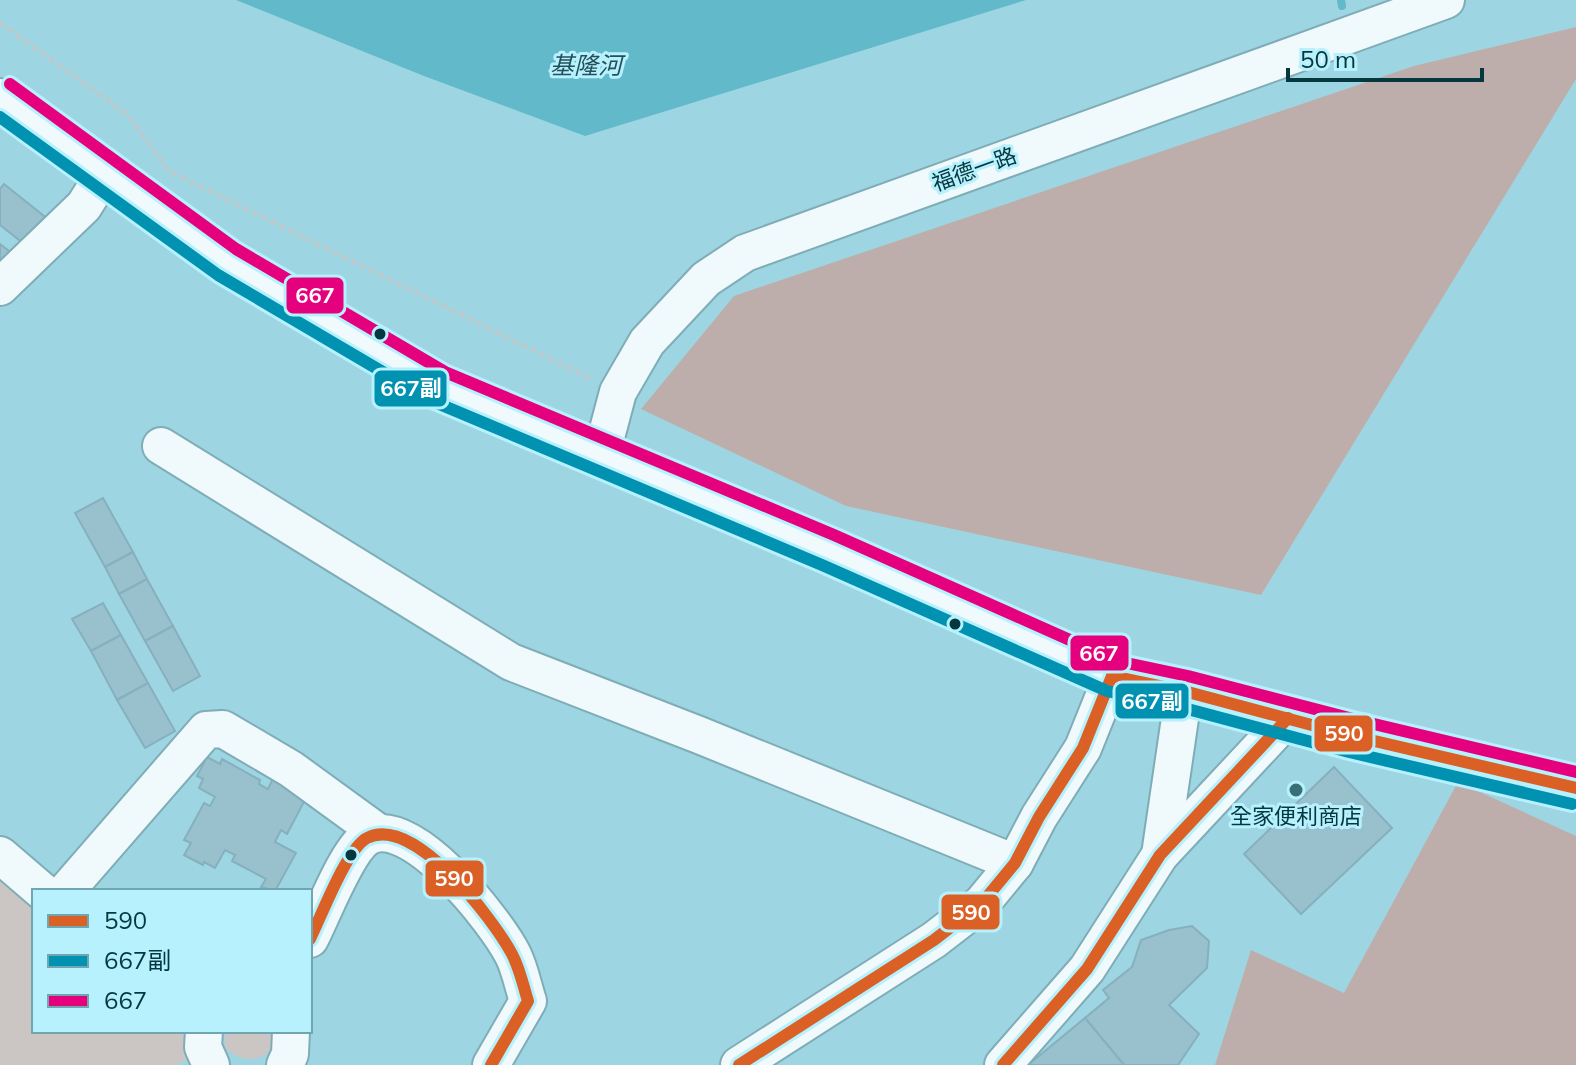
<svg xmlns="http://www.w3.org/2000/svg" width="1576" height="1065" font-family="Mulish,'Noto Sans TC',sans-serif">
  <rect width="100%" height="100%" fill="#9dd6e2"/>
  <g fill="#cbc5c4">
    <path d="M0,872L34,903V1031H192L190,1058L176,1065H0Z"/>
    <path d="M225,1031H271C279,1064 242,1065 225,1048Z"/>
  </g>
  <g fill="#beaeab">
    <path d="M1576,27V79L1261,595L846,506L641,409L734,296L1414,66Z"/>
    <path d="M1458,782L1576,836V1065H1215L1251,950L1344,993Z"/>
  </g>
  <path fill="#62b9ca" d="M236,0H1026L585,136L424,76Z"/>
  <g fill="none" stroke-linecap="round" stroke-linejoin="round">
    <path stroke="#62b9ca" stroke-width="8" d="M1341,0L1342,6"/>
  </g>
  <g fill="#98c0cd" stroke="#86b0be" stroke-width="2">
    <path d="M4,184L49,220L28,247L0,225V189Z"/>
    <path d="M0,244L17,257L0,279Z"/>
    <path d="M103,498L133,552L105,567L75,513Z"/>
    <path d="M133,552L147,579L119,594L105,567Z"/>
    <path d="M147,579L173,626L145,641L119,594Z"/>
    <path d="M103,603L121,635L91,651L72,619Z"/>
    <path d="M173,626L200,676L173,691L145,641Z"/>
    <path d="M121,635L148,683L117,700L91,651Z"/>
    <path d="M148,683L175,731L145,748L117,700Z"/>
    <path d="M207,757L220,764L222,759L260,780L259,784L268,789L276,772L306,798L287,834L281,830L275,842L296,853L275,891L261,887L266,879L232,861L235,855L225,850L215,868L204,862L203,865L184,855L191,843L184,840L204,803L210,806L215,797L199,788L203,779L197,776Z"/>
    <path d="M1334,767L1392,828L1301,914L1244,854Z"/>
    <path d="M1192,926L1209,941L1207,968L1169,1005L1199,1034L1178,1065H1124L1085,1018L1109,998L1103,990L1132,967L1141,940L1169,930Z"/>
    <path d="M1085,1018L1124,1065H1028Z"/>
  </g>
  <g fill="none" stroke-linecap="round" stroke-linejoin="round">
    <g stroke="#7fadb7" stroke-width="40">
      <g id="minor">
        <path d="M0,97L48,134L227,262L438,386L828,550L1112,676L1184,691L1353,736L1576,788"/>
        <path d="M0,287L84,206L104,174"/>
        <path d="M161,446L511,662L699,735L1015,863"/>
        <path d="M601,456L618,392L647,342L706,279L745,253L1446,0"/>
        <path d="M0,855L42,891"/>
        <path d="M1160,855L1184,691"/>
        <path d="M66,891L206,730L223,729L291,769L379,833"/>
        <path d="M310,939C322,916 346,852 366,838C408,809 496,921 513,955C520,969 523,986 528,1001L491,1065"/>
        <path d="M204,1031L203,1047L211,1065"/>
        <path d="M285,1065L290,1054L291,1031"/>
        <path d="M739,1065L934,940L982,903L1015,863L1039,817L1083,748L1112,676"/>
        <path d="M1003,1065L1087,969L1160,855L1288,718"/>
      </g>
    </g>
    <path stroke="#b9cace" stroke-width="5" stroke-dasharray="6 4" stroke-linecap="butt" d="M0,23L127,114L169,171L592,379"/>
    <use href="#minor" stroke="#f0f9fb" stroke-width="36"/>
    <g stroke="#b6f1fd" stroke-width="18">
      <g id="bus-1">
        <path d="M1112,676L1184,691L1353,736L1576,788"/>
        <path d="M310,939C321,917 347,848 367,838C414,814 493,919 512,954C520,969 523,985 528,1001L491,1065"/>
        <path d="M739,1065L934,940L982,903L1015,863L1039,817L1083,748L1112,676"/>
        <path d="M1003,1065L1087,969L1160,855L1288,718"/>
      </g>
    </g>
    <g stroke="#b6f1fd" stroke-width="18">
      <path id="bus-2" d="M0,117L218,275L432,401L822,565L1107,691L1180,707L1349,752L1572,804"/>
    </g>
    <g stroke="#b6f1fd" stroke-width="18">
      <path id="bus-3" d="M10,84L236,249L445,372L834,535L1117,661L1188,676L1357,720L1576,772"/>
    </g>
    <use href="#bus-1" stroke="#da6025" stroke-width="12"/>
    <use href="#bus-2" stroke="#0192b1" stroke-width="12"/>
    <use href="#bus-3" stroke="#e5007d" stroke-width="12"/>
  </g>
  <g fill="#05373f" stroke="#b6f1fd" stroke-width="3">
    <circle cx="380" cy="334" r="7"/>
    <circle cx="955" cy="624" r="7"/>
    <circle cx="351" cy="855" r="7"/>
  </g>
  <circle fill="#3a6f78" stroke="#b6f1fd" stroke-width="3" cx="1296" cy="790" r="8"/>
  <g text-anchor="middle" stroke-width="6" stroke-linejoin="round" paint-order="stroke">
    <g font-size="22" fill="#05373f" stroke="#b6f1fd">
      <text transform="translate(974 169) rotate(-20)" y="8">福德一路</text>
    </g>
    <g font-size="22" fill="#05373f" stroke="#b6f1fd">
      <text x="1296" y="824">全家便利商店</text>
    </g>
    <g font-size="24" font-style="italic" fill="#245159" stroke="#b6f1fd">
      <text x="586" y="74">基隆河</text>
    </g>
  </g>
  <g stroke="#b6f1fd" stroke-width="3">
    <rect x="285" y="276" width="60" height="39" rx="8" fill="#e5007d"/>
    <rect x="373" y="369" width="75" height="39" rx="8" fill="#0192b1"/>
    <rect x="1069" y="634" width="61" height="38" rx="8" fill="#e5007d"/>
    <rect x="1114" y="682" width="76" height="38" rx="8" fill="#0192b1"/>
    <rect x="1313" y="714" width="61" height="39" rx="8" fill="#da6025"/>
    <rect x="424" y="859" width="61" height="39" rx="8" fill="#da6025"/>
    <rect x="940" y="893" width="61" height="38" rx="8" fill="#da6025"/>
  </g>
  <g font-size="22" text-anchor="middle" font-weight="bold" fill="#fff">
    <text x="315" y="303">667</text>
    <text x="411" y="396">667副</text>
    <text x="1099" y="661">667</text>
    <text x="1152" y="709">667副</text>
    <text x="1344" y="741">590</text>
    <text x="454" y="886">590</text>
    <text x="971" y="920">590</text>
  </g>
  <rect x="32" y="889" width="280" height="144" fill="#b6f1fd" stroke="#6fa7b1" stroke-width="2"/>
  <rect x="48" y="915" width="40" height="12" fill="#da6025" stroke="#6fa7b1" stroke-width="2"/>
  <text x="104" y="929" font-size="24" fill="#05373f">590</text>
  <rect x="48" y="955" width="40" height="12" fill="#0192b1" stroke="#6fa7b1" stroke-width="2"/>
  <text x="104" y="969" font-size="24" fill="#05373f">667副</text>
  <rect x="48" y="995" width="40" height="12" fill="#e5007d" stroke="#6fa7b1" stroke-width="2"/>
  <text x="104" y="1009" font-size="24" fill="#05373f">667</text>
  <path d="M1288 68v12h194v-12" fill="none" stroke="#05373f" stroke-width="4"/>
  <text x="1300" y="68" font-size="24" fill="#05373f" stroke="#b6f1fd" stroke-width="6" paint-order="stroke">50 m</text>
</svg>
